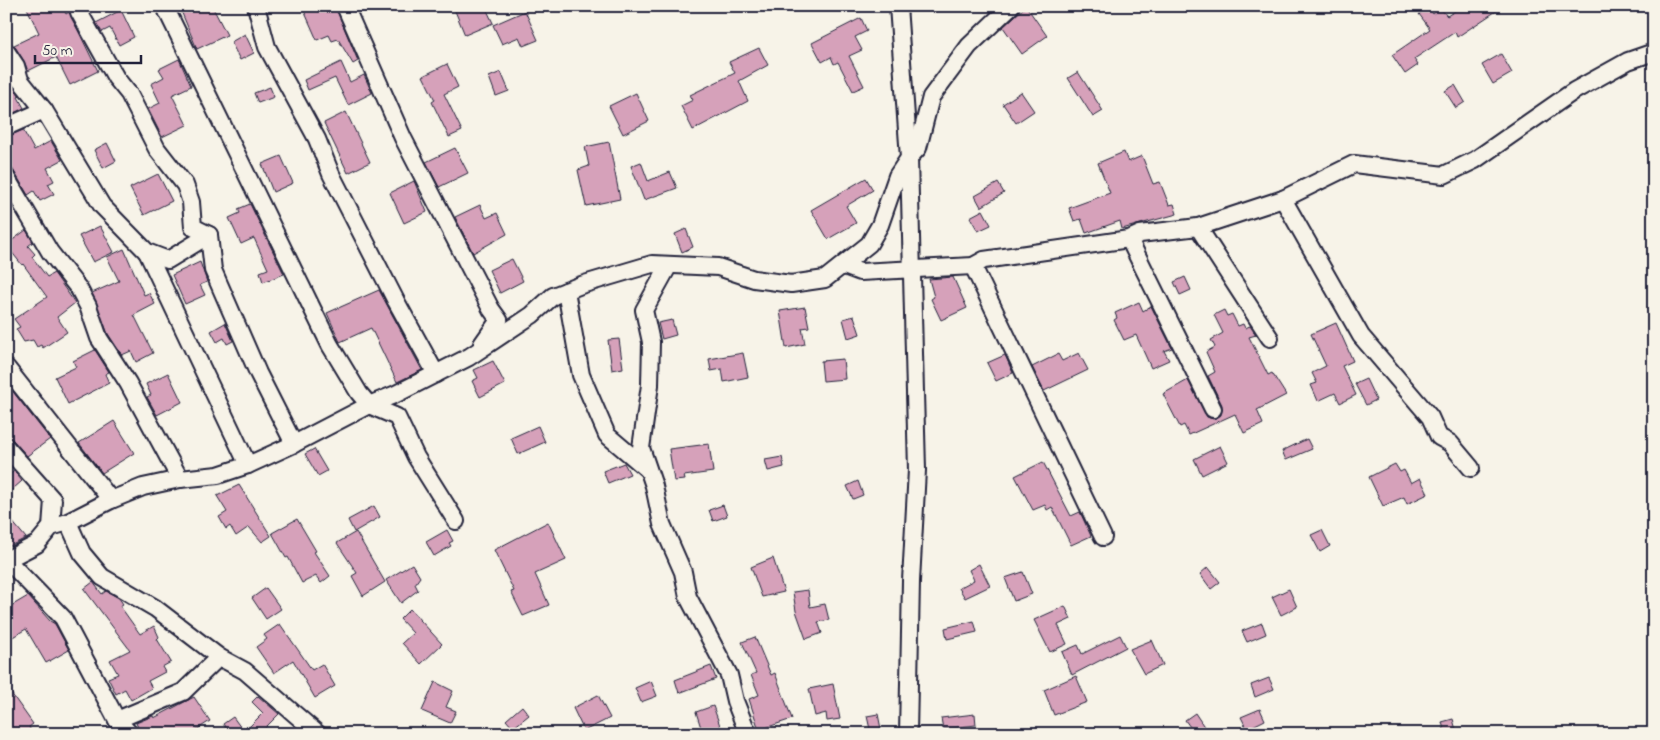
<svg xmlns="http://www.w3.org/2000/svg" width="1660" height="740" font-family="'Indie Flower',sans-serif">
  <rect width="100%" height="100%" fill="#f7f3e8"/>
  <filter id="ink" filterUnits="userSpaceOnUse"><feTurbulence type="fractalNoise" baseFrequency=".02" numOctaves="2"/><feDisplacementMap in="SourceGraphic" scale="10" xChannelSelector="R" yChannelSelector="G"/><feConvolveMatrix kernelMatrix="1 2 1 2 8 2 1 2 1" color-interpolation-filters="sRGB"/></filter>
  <g filter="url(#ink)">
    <g fill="#d6a1ba" stroke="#22223b">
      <path d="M26,6H62L66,14L69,12L98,71L70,85L56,57L28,71L24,61L14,45L39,33Z"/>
      <path d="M179,6H212L227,35L197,49Z"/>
      <path d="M302,6H335L358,61L353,64L338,39L332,41L329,35L317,40Z"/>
      <path d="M453,6H485L493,23L465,35Z"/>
      <path d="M1026,6L1047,36L1022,54L1003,27Z"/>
      <path d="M1463,6H1504L1457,37L1455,32L1414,59L1418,65L1405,74L1392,55L1430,29L1419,14L1428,7L1433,14L1440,8L1447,16Z"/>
      <path d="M121,10L134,37L119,45L110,28L102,32L96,23Z"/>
      <path d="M525,11L538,40L523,46L519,37L502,44L493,25Z"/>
      <path d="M861,18L867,31L855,37L862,50L849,56L864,86L853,91L838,62L834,64L831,57L822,62L812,43Z"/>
      <path d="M245,34L254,53L240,60L231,42Z"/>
      <path d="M759,48L768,65L739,81L748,101L693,130L681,106L693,100L690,95L735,73L729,62Z"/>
      <path d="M1501,54L1512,73L1493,84L1482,65Z"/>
      <path d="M179,59L191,86L172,95L187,125L162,137L148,109L160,103L151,84L164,77L159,69Z"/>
      <path d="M341,62L350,82L364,75L372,93L348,105L335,78L308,90L304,80Z"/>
      <path d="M447,64L458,87L444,94L462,131L449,137L432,102L435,100L423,76Z"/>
      <path d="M6,69L12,86L20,96L18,97L24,108L14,113L8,102L6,103Z"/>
      <path d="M501,72L509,91L496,96L489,77Z"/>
      <path d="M1078,72L1103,111L1093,117L1068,78Z"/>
      <path d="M1455,85L1465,102L1456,108L1445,91Z"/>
      <path d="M270,87L274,97L258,103L254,93Z"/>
      <path d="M1021,92L1034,111L1016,123L1003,104Z"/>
      <path d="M636,93L649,121L623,134L609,106Z"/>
      <path d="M346,112L370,162L348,173L324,123Z"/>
      <path d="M23,130L34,150L51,141L62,160L47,168L54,181L48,184L54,194L40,201L34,191L28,195L6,158V137Z"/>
      <path d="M609,142L620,199L586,206L578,170L589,166L585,147Z"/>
      <path d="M107,143L116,161L103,168L94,150Z"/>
      <path d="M455,148L468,173L439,187L426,162Z"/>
      <path d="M1124,152L1128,162L1142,156L1153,184L1160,182L1169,205L1174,204L1177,214L1122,229L1120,221L1086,233L1081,219L1074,221L1069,208L1110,193L1098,163Z"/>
      <path d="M281,156L293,183L273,192L262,164Z"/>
      <path d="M641,162L648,181L670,172L677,188L644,200L631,166Z"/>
      <path d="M158,174L172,201L144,215L130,188Z"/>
      <path d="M866,178L873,190L846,206L856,223L828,239L811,210Z"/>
      <path d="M414,181L427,212L404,223L390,193Z"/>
      <path d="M998,183L1004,193L981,207L975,196Z"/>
      <path d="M250,204L284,274L263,282L260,272L268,269L254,238L241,244L229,218L240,213L238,209Z"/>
      <path d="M480,205L486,218L497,213L507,234L473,253L455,217Z"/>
      <path d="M983,210L991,225L978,231L970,217Z"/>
      <path d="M100,226L114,252L93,262L79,236Z"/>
      <path d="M686,229L693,247L682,252L675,234Z"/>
      <path d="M26,230L33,242L28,246L35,254L32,257L47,277L54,273L75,303L57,317L67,332L43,348L41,345L37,347L33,340L24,342L16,329L20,327L14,319L47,297L23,264L22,265L6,245Z"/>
      <path d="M124,249L144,295L149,293L155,304L134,315L153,353L136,362L131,351L122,355L108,334L92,293L119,281L107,257Z"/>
      <path d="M512,259L523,281L500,293L489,270Z"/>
      <path d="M200,262L207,282L200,285L205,295L185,304L172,275Z"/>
      <path d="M953,277L967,308L941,320L931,299L934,297L929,279Z"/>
      <path d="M1185,277L1191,290L1180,295L1174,282Z"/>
      <path d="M379,290L422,370L397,382L371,328L340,342L327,313Z"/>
      <path d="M1139,302L1143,311L1151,306L1172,348L1164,351L1169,360L1151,368L1136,335L1124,340L1114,320L1117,318L1115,313Z"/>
      <path d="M805,307L809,327L802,328L805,344L786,348L780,311Z"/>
      <path d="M1224,310L1227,316L1232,314L1238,326L1243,324L1245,328L1250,326L1256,335L1249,337L1268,375L1272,373L1286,395L1257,410L1263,424L1244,433L1235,414L1189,435L1184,425L1180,427L1163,394L1188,380L1207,417L1213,419L1221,415L1222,405L1208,376L1215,372L1206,352L1215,347L1211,340L1223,333L1214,315Z"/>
      <path d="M854,316L860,334L848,338L843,319Z"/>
      <path d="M672,320L676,335L662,339L658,323Z"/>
      <path d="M225,323L233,341L227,344L224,338L217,342L211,331Z"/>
      <path d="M1336,323L1353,361L1342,366L1356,395L1340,403L1335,393L1318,401L1311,385L1317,383L1312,373L1326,366L1311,334Z"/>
      <path d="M619,339L623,368L612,370L608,340Z"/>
      <path d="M95,350L109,372L105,374L109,383L68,404L55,377L76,367L73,361Z"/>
      <path d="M743,353L748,377L724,382L722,369L711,371L709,359Z"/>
      <path d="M1079,353L1088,370L1044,391L1032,367L1058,354L1062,361Z"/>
      <path d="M1005,355L1013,373L996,381L987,363Z"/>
      <path d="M843,359L845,379L823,381L821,361Z"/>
      <path d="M493,361L505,384L480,397L472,381L478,378L474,370Z"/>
      <path d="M168,373L182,402L157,415L147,397L151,395L146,384Z"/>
      <path d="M1366,379L1376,400L1366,405L1355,384Z"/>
      <path d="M10,388L50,439L27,456L6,432V391Z"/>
      <path d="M114,421L134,453L102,473L79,443Z"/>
      <path d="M538,426L545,442L518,454L511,438Z"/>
      <path d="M1307,439L1312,449L1286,460L1282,451Z"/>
      <path d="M709,444L713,472L684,476L685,480L674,481L669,449Z"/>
      <path d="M1220,446L1228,462L1202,475L1194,459Z"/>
      <path d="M314,449L327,471L318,476L305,454Z"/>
      <path d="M782,457L784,467L768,471L765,460Z"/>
      <path d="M1043,462L1071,516L1080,512L1091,536L1071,545L1052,507L1047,510L1045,505L1033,510L1015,476Z"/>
      <path d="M624,463L630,474L608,483L603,471Z"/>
      <path d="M1395,464L1400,472L1404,470L1411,483L1420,478L1428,494L1407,504L1404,497L1383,506L1369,477Z"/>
      <path d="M14,471L22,481L6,495V478Z"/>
      <path d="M858,481L863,495L853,499L847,486Z"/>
      <path d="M239,485L271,536L262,542L249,527L236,536L230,526L226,529L219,517L227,512L217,496Z"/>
      <path d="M723,505L727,516L713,521L709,510Z"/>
      <path d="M374,506L380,517L354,532L348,520Z"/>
      <path d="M6,514L26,538L10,546L6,541Z"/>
      <path d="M297,519L316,551L314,552L330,576L321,583L316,576L302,583L288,557L286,558L272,533Z"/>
      <path d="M548,522L566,560L535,574L549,605L523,616L511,592L514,591L494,550Z"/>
      <path d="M447,530L453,541L449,543L451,546L434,556L426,542Z"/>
      <path d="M1322,530L1330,546L1320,552L1311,535Z"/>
      <path d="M356,532L385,582L363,596L352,576L357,573L337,543Z"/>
      <path d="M773,558L784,592L762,597L751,567Z"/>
      <path d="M412,564L420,577L415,584L418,590L401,603L386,580Z"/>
      <path d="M979,564L990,586L965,598L959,588L974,580L969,570Z"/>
      <path d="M1208,567L1220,582L1211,589L1200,574Z"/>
      <path d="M1023,572L1032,594L1014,601L1005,578Z"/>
      <path d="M93,582L102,594L106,591L119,598L123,604L120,606L140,634L154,626L159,637L157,639L171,662L162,667L165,672L148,681L152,688L131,700L125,689L116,694L108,678L118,674L110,660L130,650L84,589Z"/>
      <path d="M266,588L281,609L266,619L252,598Z"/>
      <path d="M1289,589L1297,607L1281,615L1272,597Z"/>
      <path d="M808,590L810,607L825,604L829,620L818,622L822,633L806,639L796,611L793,592Z"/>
      <path d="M28,596L50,621L55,624L69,650L46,663L26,629L6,641V609Z"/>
      <path d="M1065,606L1071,619L1058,625L1067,644L1050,652L1034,620Z"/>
      <path d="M410,609L442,644L421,664L402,643L413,633L400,619Z"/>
      <path d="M974,621L977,632L947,639L945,628Z"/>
      <path d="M1262,623L1266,634L1247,642L1242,631Z"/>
      <path d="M280,624L312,670L322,664L335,686L315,698L293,660L274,673L256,647L267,639L264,635Z"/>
      <path d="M1120,635L1126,647L1072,675L1062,652L1078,645L1082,654Z"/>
      <path d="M755,637L771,675L775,673L792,719L759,730L749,699L759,695L751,675L756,673L742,642Z"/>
      <path d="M1152,640L1163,665L1144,674L1130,649Z"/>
      <path d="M711,666L716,679L679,693L675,680Z"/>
      <path d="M1076,676L1087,702L1054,715L1044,690Z"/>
      <path d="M1269,678L1274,689L1255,697L1251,685Z"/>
      <path d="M651,681L657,696L641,702L635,688Z"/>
      <path d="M435,682L453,691L446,707L456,711L450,723L422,711Z"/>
      <path d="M833,684L840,719L827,721L826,713L815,716L809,689Z"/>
      <path d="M6,686L33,724L29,727L33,734H6Z"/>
      <path d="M598,695L610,718L584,731L573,708Z"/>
      <path d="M258,696L279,714L259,734H230L223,724L233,717L244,732L263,713L252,702Z"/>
      <path d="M194,697L210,721L190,734H141L136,723L153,716L154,718Z"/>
      <path d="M522,706L529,715L513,728L506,720Z"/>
      <path d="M713,706L723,734H703L696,712Z"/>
      <path d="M1260,709L1265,720L1247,729L1241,717Z"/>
      <path d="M1195,713L1209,734H1195L1185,720Z"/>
      <path d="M878,714L882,734H871L867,716Z"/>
      <path d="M975,714L976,725L943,729L941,718Z"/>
      <path d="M1453,719L1457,734H1445L1442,722Z"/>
    </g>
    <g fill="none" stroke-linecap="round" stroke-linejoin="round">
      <g stroke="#22223b" stroke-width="20">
        <g id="minor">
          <path d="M80,6L79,12L116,78L129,94L157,149L185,185L191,202L193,227L209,235L213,270L258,373L294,444"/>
          <path d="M256,6L267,47L317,139L331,174L396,301L436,374"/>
          <path d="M345,6L403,138L491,309L499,320L482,344"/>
          <path d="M165,7L330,345L359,393L369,405L397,417L416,457L456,521"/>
          <path d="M6,51L16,66L20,80L44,110L6,127"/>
          <path d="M44,110L102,206L147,252L168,260L209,235"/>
          <path d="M6,177L50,252L79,289L88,306L99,338L128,383L180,479"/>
          <path d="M1283,199L1361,336L1430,417L1439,437L1450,443L1471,468"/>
          <path d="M1198,227L1270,338"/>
          <path d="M1129,239L1213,409"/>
          <path d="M147,252L248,465"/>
          <path d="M669,265L644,310L651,342L650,385L641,448L654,486L662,524L683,572L688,597L729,675L735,701L748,734"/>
          <path d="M844,266L860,272L973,266L984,260L1129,239L1140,234L1198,227L1283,199L1354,164L1444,175L1475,160L1574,91L1628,61L1654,52"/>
          <path d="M973,266L1103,537"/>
          <path d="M566,291L581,375L607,435L647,469"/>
          <path d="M6,367L111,500"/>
          <path d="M6,447L53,500L51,527"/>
          <path d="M68,522L82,553L102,577L155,608L219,657L245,671L318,734"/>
          <path d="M6,559L63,618L117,720L130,734"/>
          <path d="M6,560L37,544L51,527L68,522L111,500L143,487L180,479L218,475L248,465L294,444L369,405L396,394L469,357L532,315L553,296L581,285L652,264L718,267L754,279L791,284L825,279L869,244L880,225L897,176L909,158L898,6"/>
          <path d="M117,720L183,692L219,657"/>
          <path d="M908,734L911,581L917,470L909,158L918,148L931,97L969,46L1011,6"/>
        </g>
      </g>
      <use href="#minor" stroke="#f7f3e8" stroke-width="16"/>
    </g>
  </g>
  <rect width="1660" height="740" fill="none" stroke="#f7f3e8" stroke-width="25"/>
  <rect x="12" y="12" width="1635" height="715" fill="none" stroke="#22223b" stroke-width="2" filter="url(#ink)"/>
  <path d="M35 55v8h106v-8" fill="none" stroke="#22223b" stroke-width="2.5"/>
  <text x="42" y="55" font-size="15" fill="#22223b" stroke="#f7f3e8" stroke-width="4" paint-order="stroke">50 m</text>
</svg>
